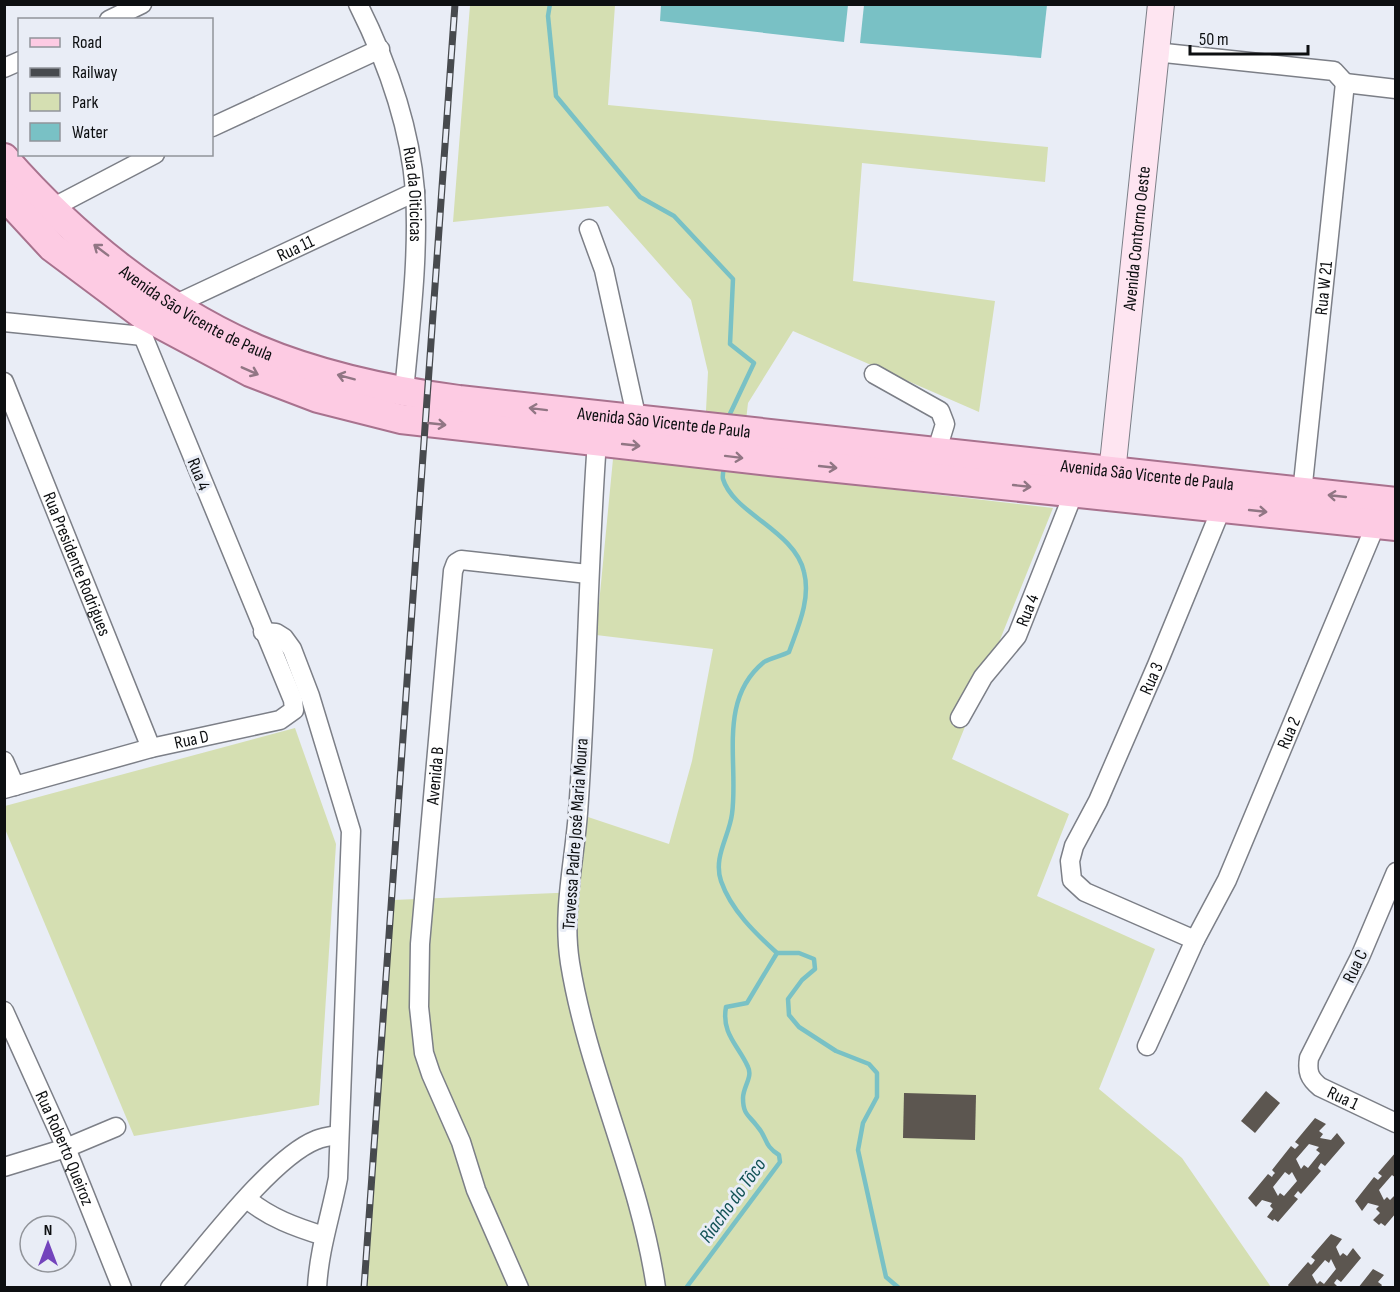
<svg xmlns="http://www.w3.org/2000/svg" width="1400" height="1292" font-family="'Sofia Sans Condensed',sans-serif">
  <rect width="100%" height="100%" fill="#e9edf6"/>
  <g fill="#d5dfb2">
    <path d="M470,5H615L608,105L1048,147L1045,182L862,163L853,281L995,301L979,412L793,331L748,403L740,472L1053,508L952,759L1069,814L1037,896L1155,949L1099,1089L1182,1158L1271,1287L364,1288L393,900L580,892L585,816L669,844L692,761L713,649L596,635L613,459L703,468L708,372L691,300L608,206L453,222Z"/>
    <path d="M295,728L336,844L319,1105L134,1136L5,829V806Z"/>
  </g>
  <g fill="#79c1c5">
    <path d="M661,5V4L848,5L844,42L660,21Z"/>
    <path d="M864,5H1047L1041,58L860,43Z"/>
  </g>
  <g fill="none" stroke-linecap="round" stroke-linejoin="round">
    <g stroke="#79c1c5" stroke-width="4.5">
      <path d="M550,4L548,16L556,96L640,197L674,216L733,279L730,344L754,363L728,418"/>
      <path d="M724,466C724,469 722,476 723,479C733,513 795,531 804,572C811,599 798,627 789,652C782,656 770,658 764,662C717,700 739,764 732,814C729,837 713,857 721,881C731,910 755,933 777,953H799L814,959L815,969L802,980L788,999L789,1015L799,1027L836,1051L869,1064L877,1073V1097L863,1123L858,1150L886,1277L899,1288"/>
      <path d="M686,1288L780,1162L779,1155C763,1145 768,1138 757,1126C749,1115 743,1115 743,1098C743,1087 753,1077 748,1067C739,1046 721,1034 726,1007L747,1003L777,953"/>
    </g>
  </g>
  <g fill="#5c5650" fill-rule="evenodd">
    <path d="M1266,1091L1280,1103L1255,1133L1241,1121Z"/>
    <path d="M904,1093L976,1095L975,1140L903,1138Z"/>
    <path d="M1315,1118L1326,1124L1319,1131L1323,1134L1320,1138L1331,1140L1337,1133L1345,1143L1325,1166L1321,1163L1319,1166L1318,1168L1321,1171L1301,1194L1298,1191L1294,1196L1298,1199L1278,1222L1274,1219L1273,1221L1267,1217L1273,1209L1270,1206L1272,1203L1262,1200L1256,1207L1248,1198L1268,1174L1272,1177L1273,1175L1275,1173L1272,1170L1291,1146L1295,1149L1299,1145L1295,1142ZM1309,1144L1319,1147L1316,1150L1320,1153L1308,1168L1304,1165L1301,1169L1296,1159ZM1285,1172L1289,1175L1292,1172L1297,1181L1284,1196L1280,1193L1278,1196L1273,1187Z"/>
    <path d="M1396,1152V1178L1392,1175L1379,1190L1384,1200L1387,1197L1390,1200L1396,1194V1213L1385,1226L1381,1223L1379,1225L1373,1220L1380,1213L1376,1209L1379,1206L1368,1203L1362,1211L1355,1201L1374,1177L1378,1180L1382,1176L1378,1173Z"/>
    <path d="M1331,1234L1342,1239L1336,1247L1340,1256L1343,1253L1347,1256L1353,1248L1361,1258L1341,1282L1337,1279L1334,1283L1339,1288H1290L1288,1285L1308,1262L1311,1265L1313,1263L1315,1260L1311,1257ZM1331,1259L1336,1269L1324,1284L1320,1281L1317,1284L1312,1275L1325,1260L1329,1263Z"/>
    <path d="M1373,1269L1384,1275L1378,1282L1382,1285L1380,1288H1358Z"/>
  </g>
  <g fill="none" stroke-linecap="round" stroke-linejoin="round">
    <g stroke="#7c7f87" stroke-width="21">
      <g id="street">
        <path id="s1" d="M358,4C387,62 410,126 415,191C419,258 410,326 404,392"/>
        <path d="M109,20L142,4"/>
        <path d="M1155,52L1334,71L1345,83"/>
        <path d="M4,68L20,61"/>
        <path d="M1345,83L1396,89"/>
        <path d="M212,127L380,49"/>
        <path d="M50,209L155,154"/>
        <path d="M589,229L604,270L637,420"/>
        <path id="s2" d="M174,305L415,192"/>
        <path d="M4,322L143,336"/>
        <path d="M874,374L940,411L945,424L936,453"/>
        <path id="s3" d="M4,382L151,748"/>
        <path d="M597,441C588,565 587,690 578,813C574,864 562,912 570,963C588,1074 640,1176 656,1288"/>
        <path id="s4" d="M1302,493L1345,83"/>
        <path d="M263,632L276,633L284,638L292,649L310,696L351,831L338,1178C331,1215 319,1249 317,1288"/>
        <path id="s5" d="M960,718L983,677L1017,636L1074,492"/>
        <path d="M4,761L15,786"/>
        <path id="s6" d="M4,789L151,748L280,720L294,710L293,700L143,336V315"/>
        <path id="s7" d="M1396,872L1360,957L1309,1058C1307,1072 1309,1078 1320,1087L1396,1123"/>
        <path id="s8" d="M1195,940L1085,892L1072,880L1070,861L1074,846L1098,801L1157,665L1222,507"/>
        <path id="s9" d="M4,1011L66,1148L122,1288"/>
        <path id="s10" d="M1147,1046L1195,940L1227,880L1376,524"/>
        <path d="M4,1167L66,1148L116,1127"/>
        <path d="M247,1199C270,1218 295,1227 324,1236"/>
        <path d="M170,1288C204,1249 271,1158 316,1140C323,1137 331,1136 338,1135"/>
        <path id="s11" d="M519,1288L476,1190L461,1142L431,1074L424,1053L419,1007L420,944L453,571L456,563L461,560L588,574"/>
      </g>
    </g>
    <g stroke="#7c7f87" stroke-width="28">
      <g id="secondary">
        <path id="s12" d="M1112,473L1161,4"/>
      </g>
    </g>
    <g stroke="#a8728e" stroke-width="32">
      <g id="primary">
        <path id="s13" d="M4,158C72,236 161,308 256,349C320,376 391,391 459,400L1396,502"/>
        <path d="M4,195L52,247L143,315L250,372L318,398L401,419L770,461L1396,526"/>
      </g>
    </g>
    <use href="#street" stroke="#fff" stroke-width="18"/>
    <use href="#secondary" stroke="#fee5f1" stroke-width="26"/>
    <use href="#primary" stroke="#fdcbe3" stroke-width="28"/>
    <g stroke="#474a4e" stroke-width="7">
      <path id="rail" d="M364,1288L455,4"/>
    </g>
    <use href="#rail" stroke="#e9edf6" stroke-width="4.5" stroke-dasharray="14" stroke-linecap="butt"/>
  </g>
  <defs><path id="oneway-shaft" d="M-6 0H5M1.5-3L5.5 0L1.5 3" fill="none" stroke-width="1.6" stroke-linecap="round" stroke-linejoin="round" transform="scale(1.5)"/></defs>
  <g stroke="#917684">
    <use href="#oneway-shaft" transform="translate(101 250) rotate(-143)"/>
    <use href="#oneway-shaft" transform="translate(250 371) rotate(24)"/>
    <use href="#oneway-shaft" transform="translate(346 377) rotate(-165)"/>
    <use href="#oneway-shaft" transform="translate(538 409) rotate(-173)"/>
    <use href="#oneway-shaft" transform="translate(437 424) rotate(6)"/>
    <use href="#oneway-shaft" transform="translate(631 445) rotate(6)"/>
    <use href="#oneway-shaft" transform="translate(734 457) rotate(7)"/>
    <use href="#oneway-shaft" transform="translate(828 467) rotate(6)"/>
    <use href="#oneway-shaft" transform="translate(1022 486) rotate(6)"/>
    <use href="#oneway-shaft" transform="translate(1337 496) rotate(-174)"/>
    <use href="#oneway-shaft" transform="translate(1258 511) rotate(6)"/>
  </g>
  <g text-anchor="middle" stroke-width="6" stroke-linejoin="round" paint-order="stroke">
    <g font-size="18" fill="#0d0f11" stroke="#e9edf6">
      <text dy="6" stroke="none"><textPath href="#s1" startOffset="200">Rua da Oiticicas</textPath></text>
      <text dy="6" stroke="none"><textPath href="#s12" startOffset="236">Avenida Contorno Oeste</textPath></text>
      <text dy="6" stroke="none"><textPath href="#s2" startOffset="134">Rua 11</textPath></text>
      <text dy="6" stroke="none"><textPath href="#s4" startOffset="206">Rua W 21</textPath></text>
      <text dy="6" stroke="none"><textPath href="#s13" startOffset="249">Avenida São Vicente de Paula</textPath></text>
      <text dy="6" stroke="none"><textPath href="#s13" startOffset="735">Avenida São Vicente de Paula</textPath></text>
      <text transform="translate(199 474) rotate(68)" y="6">Rua 4</text>
      <text dy="6" stroke="none"><textPath href="#s13" startOffset="1221">Avenida São Vicente de Paula</textPath></text>
      <text dy="6" stroke="none"><textPath href="#s3" startOffset="196">Rua Presidente Rodrigues</textPath></text>
      <text dy="6" stroke="none"><textPath href="#s5" startOffset="128">Rua 4</textPath></text>
      <text dy="6" stroke="none"><textPath href="#s8" startOffset="357">Rua 3</textPath></text>
      <text dy="6" stroke="none"><textPath href="#s10" startOffset="344">Rua 2</textPath></text>
      <text dy="6" stroke="none"><textPath href="#s6" startOffset="194">Rua D</textPath></text>
      <text dy="6" stroke="none"><textPath href="#s11" startOffset="532">Avenida B</textPath></text>
      <text transform="translate(575 834) rotate(-86)" y="6">Travessa Padre José Maria Moura</text>
      <text transform="translate(1355 966) rotate(-64)" y="6">Rua C</text>
      <text dy="6" stroke="none"><textPath href="#s7" startOffset="264">Rua 1</textPath></text>
      <text dy="6" stroke="none"><textPath href="#s9" startOffset="150">Rua Roberto Queiroz</textPath></text>
    </g>
    <g font-size="20" font-style="italic" fill="#125255" stroke="#e9edf6">
      <text transform="translate(732 1200) rotate(-54)" y="7">Riacho do Tôco</text>
    </g>
  </g>
  <rect width="1400" height="1292" fill="none" stroke="#0d0f11" stroke-width="12"/>
  <rect x="18" y="18" width="195" height="138" fill="#e9edf6" stroke="#91949a" stroke-width="1.5"/>
  <rect x="30" y="38" width="30" height="9" fill="#fdcbe3" stroke="#91949a" stroke-width="1.5"/>
  <text x="72" y="48" font-size="18" fill="#0d0f11">Road</text>
  <rect x="30" y="68" width="30" height="9" fill="#474a4e" stroke="#91949a" stroke-width="1.5"/>
  <text x="72" y="78" font-size="18" fill="#0d0f11">Railway</text>
  <rect x="30" y="93" width="30" height="18" fill="#d5dfb2" stroke="#91949a" stroke-width="1.5"/>
  <text x="72" y="108" font-size="18" fill="#0d0f11">Park</text>
  <rect x="30" y="123" width="30" height="18" fill="#79c1c5" stroke="#91949a" stroke-width="1.5"/>
  <text x="72" y="138" font-size="18" fill="#0d0f11">Water</text>
  <g transform="translate(48 1244)"><circle r="28" fill="#e9edf6" stroke="#91949a" stroke-width="1.5"/>
  <path d="M0-4.5L10 22L0 15L-10 22Z" fill="#7344bc"/>
  <text y="-9" font-size="16" font-weight="bold" text-anchor="middle" fill="#0d0f11">N</text>
  </g>
  <path d="M1190 45v9h118v-9" fill="none" stroke="#0d0f11" stroke-width="3"/>
  <text x="1199" y="45" font-size="18" fill="#0d0f11" stroke="#e9edf6" stroke-width="4.5" paint-order="stroke">50 m</text>
</svg>
